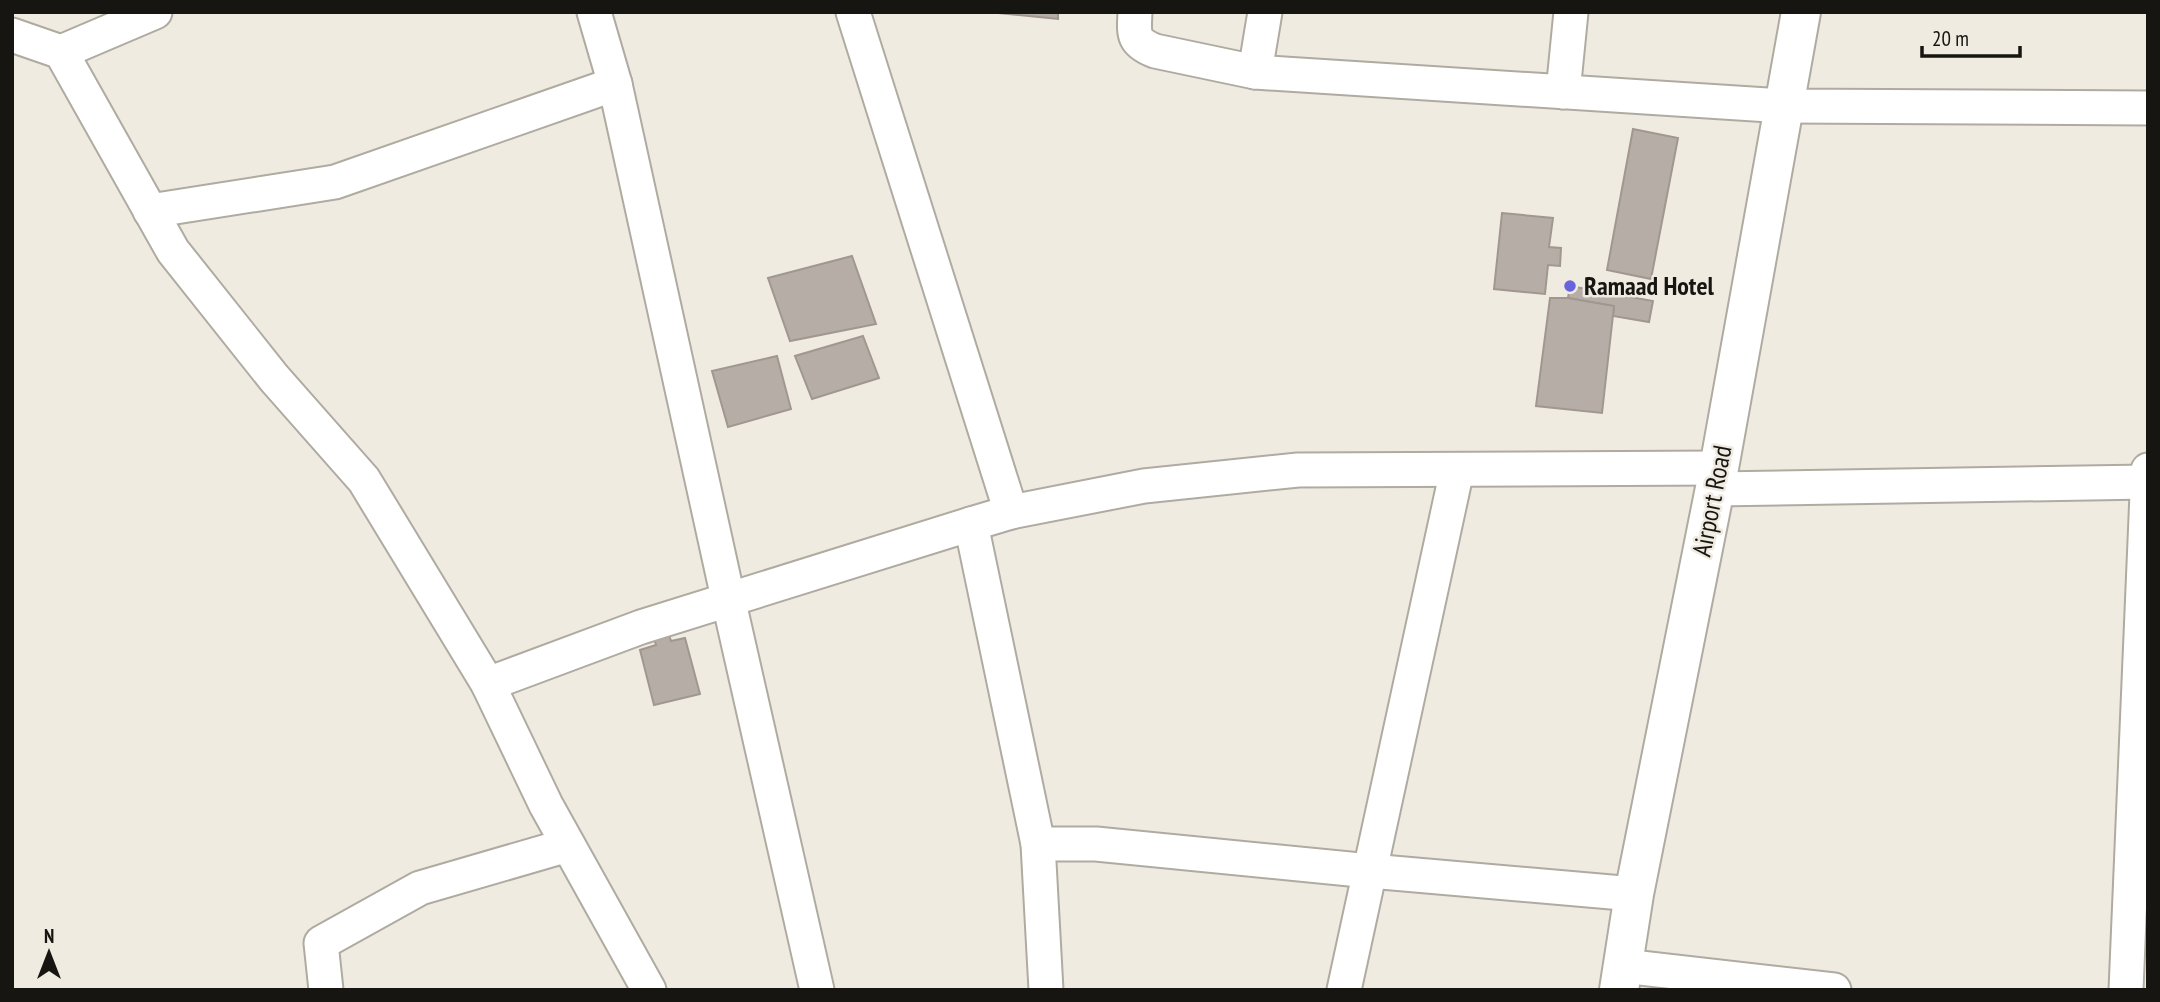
<svg xmlns="http://www.w3.org/2000/svg" width="2160" height="1002" font-family="'PT Sans Narrow',sans-serif">
  <rect width="100%" height="100%" fill="#f0ebe1"/>
  <g fill="#b7ada7" stroke="#a19791" stroke-width="2">
    <path d="M1058,12V19L988,12Z"/>
    <path d="M1633,129L1678,138L1651,279L1607,270Z"/>
    <path d="M1502,213L1553,218L1549,247L1561,248L1560,266L1548,265L1545,294L1494,289Z"/>
    <path d="M852,256L876,324L790,341L768,278Z"/>
    <path d="M1570,286L1653,301L1649,322L1613,316L1614,306L1568,298Z"/>
    <path d="M1550,298H1568L1614,306L1602,413L1536,406Z"/>
    <path d="M863,336L879,378L812,399L795,356Z"/>
    <path d="M777,356L791,409L728,427L712,371Z"/>
    <path d="M668,632L671,641L685,638L700,694L654,705L640,650L656,645L653,635Z"/>
  </g>
  <g fill="none" stroke-linecap="round" stroke-linejoin="round">
    <g stroke="#afaba1" stroke-width="37">
      <g id="minor">
        <path d="M594,12L615,84L728,598L817,990"/>
        <path d="M853,12L1011,512"/>
        <path d="M1135,12C1134,34 1132,42 1155,51L1255,72L1784,106L2148,108"/>
        <path d="M12,35L61,52L173,251L274,378L364,480L488,684L546,805L649,990"/>
        <path d="M61,52L155,12"/>
        <path d="M1255,72L1265,12"/>
        <path d="M1563,92L1571,12"/>
        <path d="M150,211L335,182L615,84"/>
        <path d="M1715,489L2148,482"/>
        <path d="M971,524L1038,844L1046,990"/>
        <path d="M488,684L641,627L971,524L1011,512L1144,486L1298,470L1719,468"/>
        <path d="M1038,844H1096L1370,871L1634,894"/>
        <path d="M1623,966L1834,990"/>
        <path d="M326,990L321,943L420,888L568,845"/>
        <path d="M1344,990L1457,470"/>
        <path d="M2126,990L2148,470"/>
      </g>
    </g>
    <g stroke="#afaba1" stroke-width="42">
      <path id="major" d="M1619,990L1634,894L1719,468L1801,12"/>
    </g>
    <use href="#minor" stroke="#fff" stroke-width="33"/>
    <use href="#major" stroke="#fff" stroke-width="38"/>
  </g>
  <circle fill="#6764dd" stroke="#f0ebe1" stroke-width="2.5" cx="1570" cy="286" r="7"/>
  <g text-anchor="middle" stroke-width="5" stroke-linejoin="round" paint-order="stroke">
    <g font-size="26" font-weight="bold" fill="#161511" stroke="#f0ebe1" text-anchor="start">
      <text x="1584" y="295">Ramaad Hotel</text>
    </g>
    <g font-size="26" fill="#161511" stroke="#f0ebe1">
      <text transform="translate(1712 501) rotate(-79)" y="9">Airport Road</text>
    </g>
  </g>
  <rect width="2160" height="1002" fill="none" stroke="#161511" stroke-width="28"/>
  <g transform="translate(49 953)" stroke="#f0ebe1" stroke-width="5" paint-order="stroke">
  <path d="M0-5L12 26L0 18L-12 26Z" fill="#161511"/>
  <text y="-10" font-size="19" font-weight="bold" text-anchor="middle" fill="#161511">N</text>
  </g>
  <path d="M1922 46v10h98v-10" fill="none" stroke="#161511" stroke-width="3.5"/>
  <text x="1932" y="46" font-size="21" fill="#161511" stroke="#f0ebe1" stroke-width="5" paint-order="stroke">20 m</text>
</svg>
